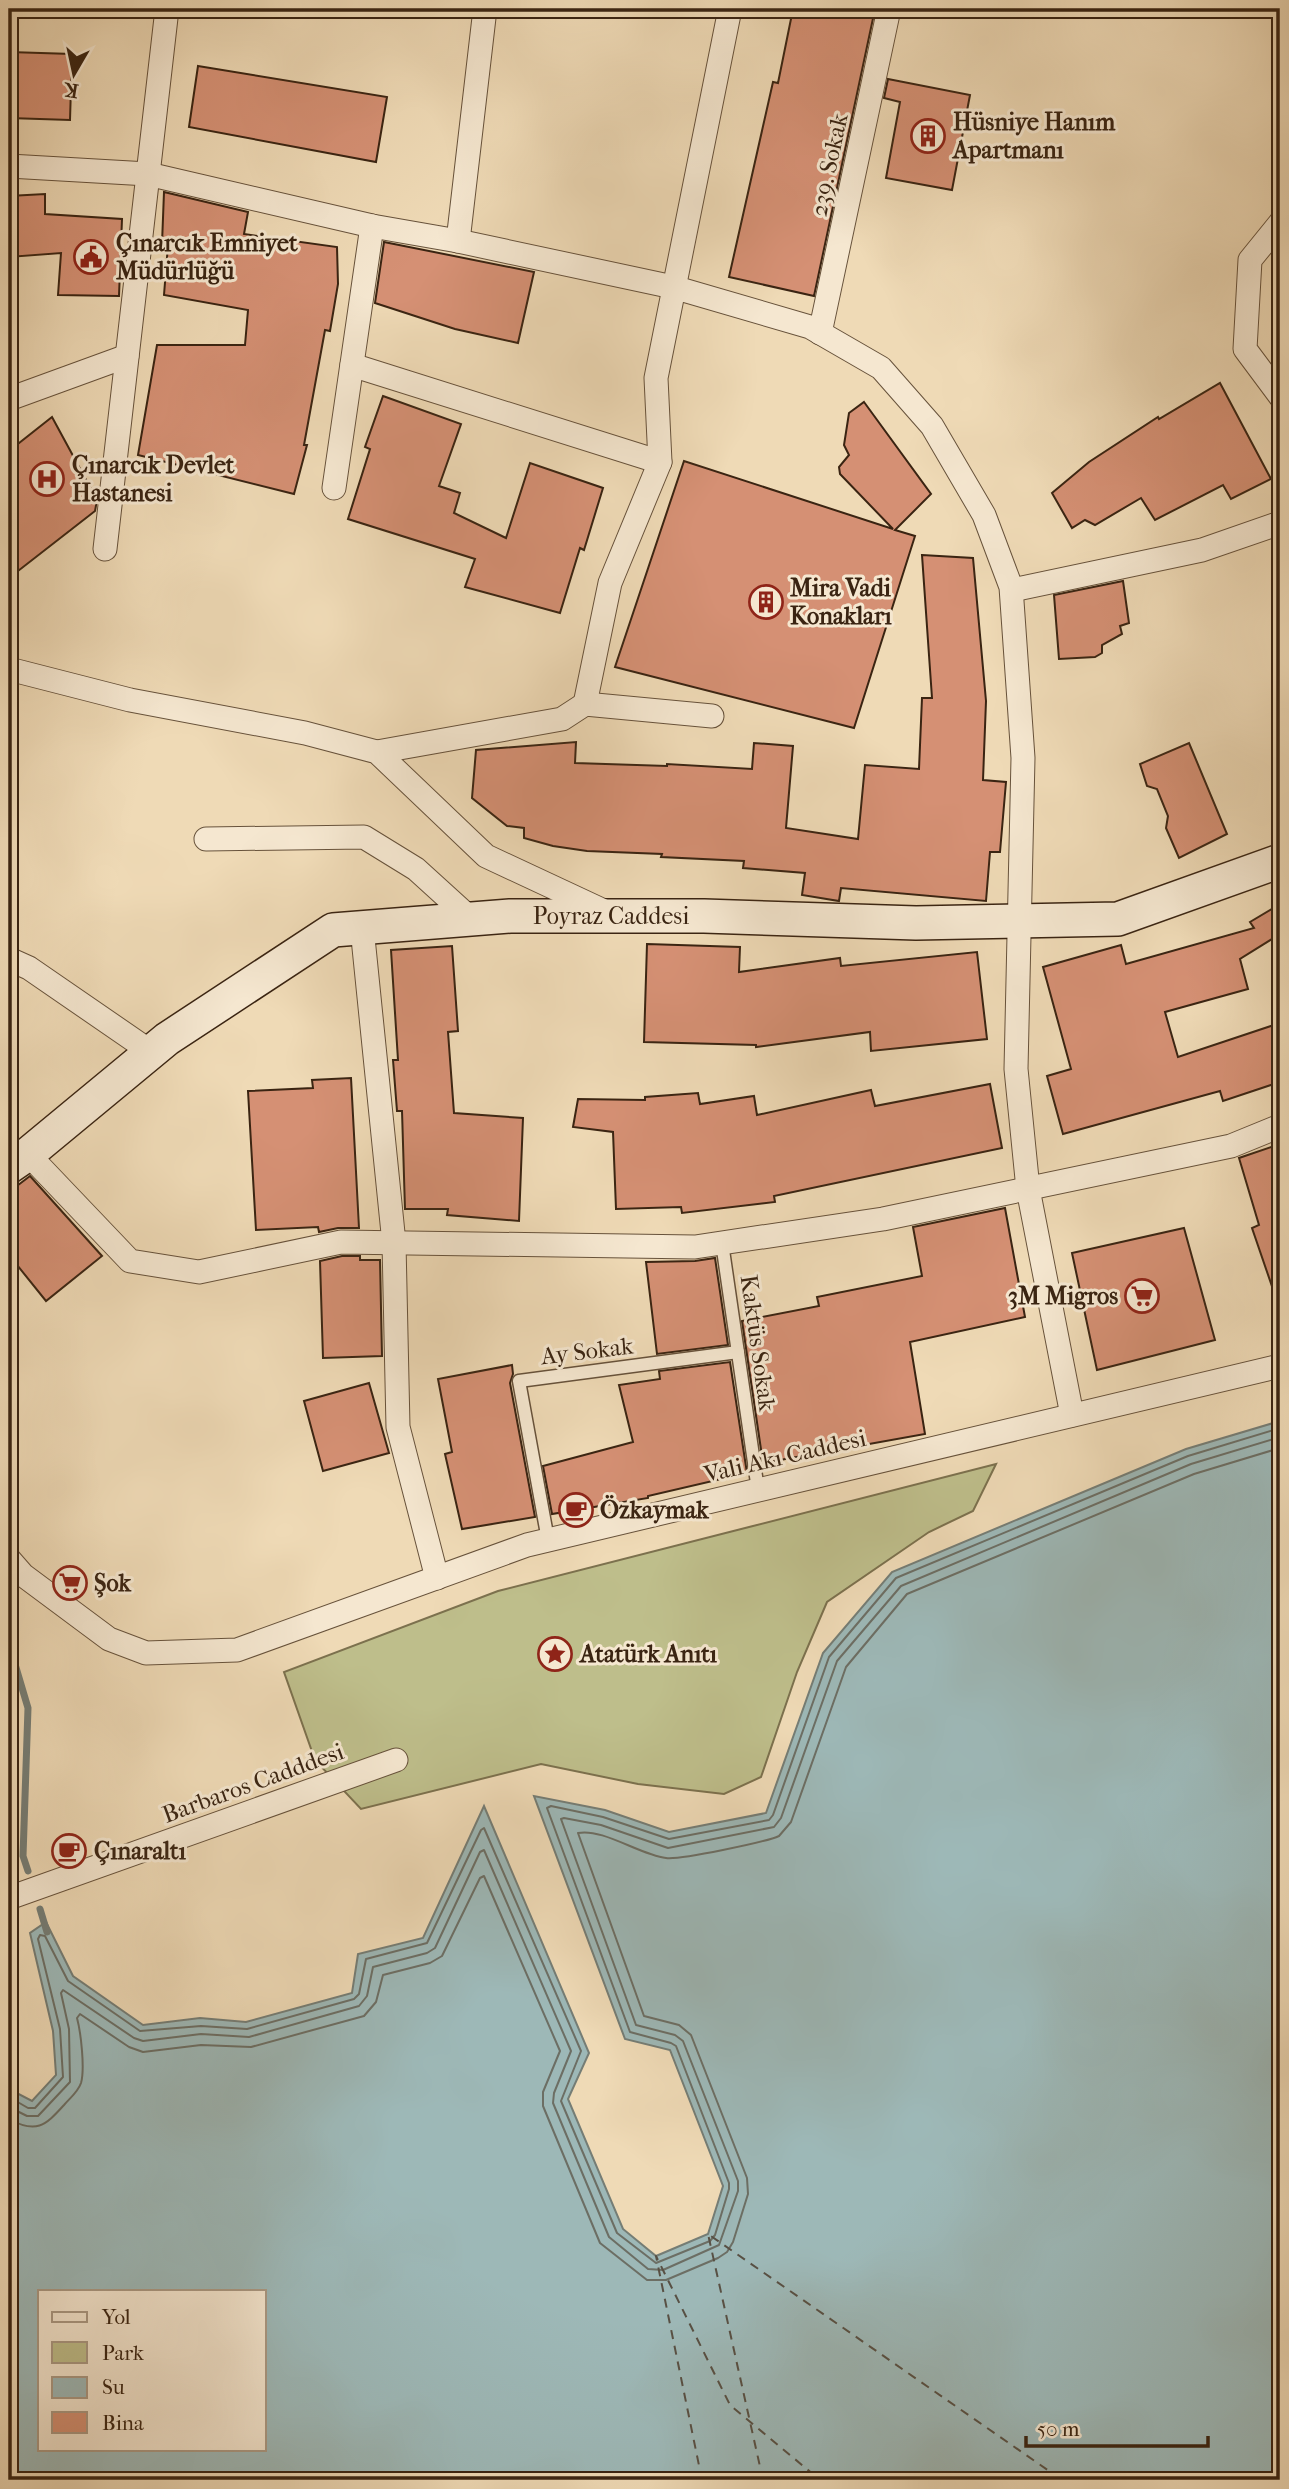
<svg xmlns="http://www.w3.org/2000/svg" width="1289" height="2489" font-family="'IM FELL French Canon',serif">
  <rect width="100%" height="100%" fill="#efdab6"/>
  <filter id="stains"><feTurbulence type="fractalNoise" baseFrequency=".00286" numOctaves="4"/><feColorMatrix values="0 0 0 0 .2 0 0 0 0 .09 0 0 0 0 .02 0 0 0 .5 -.17"/></filter>
  <radialGradient id="worn" r=".72"><stop offset=".6" stop-color="#630" stop-opacity="0"/><stop offset="1" stop-color="#630" stop-opacity=".3"/></radialGradient>
  <path fill="#bebe8b" stroke="#7c714e" stroke-width="2" d="M996,1464L973,1511L929,1532L827,1602L797,1672L761,1777L724,1794L638,1784L541,1764L361,1809L315,1760L284,1672L498,1591Z"/>
  <path fill="#9db8b7" stroke="#757d75" stroke-width="2" fill-rule="evenodd" d="M1280,1421V2480H9V2089L32,2101L56,2075L53,2031L30,1933L46,1922L73,1976L143,2025L200,2018L246,2022L352,1993L358,1954L423,1938L484,1806L589,2053L568,2099L623,2229L656,2256L708,2234L723,2186L670,2050L625,2039L534,1796L605,1810L669,1832L766,1813L823,1653L892,1572L1186,1449ZM40,2291H264V2449H40Z"/>
  <g fill="none" stroke-linecap="round" stroke-linejoin="round">
    <g stroke="#6c6e64" stroke-width="2">
      <path d="M9,2097L28,2108H35L63,2077L60,2029L38,1939L40,1935L45,1936L68,1981L140,2031L201,2026L247,2029L354,1999L359,1994L366,1959L427,1943L481,1830L484,1828L581,2051L561,2101L617,2233L656,2263L710,2241L715,2235L729,2189V2183L676,2046L671,2043L630,2032L547,1808L551,1806L603,1817L669,1839L769,1820L773,1815L829,1657L896,1578L1188,1456L1280,1428"/>
      <path d="M9,2107L27,2116H38L70,2082L69,2029L61,1993L63,1990L134,2038L143,2041L201,2034L249,2037L359,2006L367,1996L373,1967L427,1953L435,1948L480,1852L484,1850L571,2051L554,2093L553,2103L609,2237L648,2269L663,2270L719,2245L738,2191V2181L683,2041L675,2035L636,2025L561,1819L564,1818L601,1825L668,1848L774,1827L781,1818L837,1661L901,1586L1191,1464L1280,1437"/>
      <path d="M9,2119C36,2134 45,2126 64,2105C70,2098 78,2092 81,2083C85,2069 81,2033 77,2018L80,2014L129,2047L143,2052L201,2045L251,2047L364,2016L376,2002L383,1975L430,1963L442,1956L480,1878L484,1876L560,2051L543,2092V2106L600,2243L647,2280H666L718,2258L727,2252L733,2242L748,2194L747,2178L691,2035L679,2025L644,2016L578,1833C603,1828 640,1855 666,1858C680,1860 766,1842 779,1836L791,1822L846,1667L907,1594L1194,1474L1280,1448"/>
    </g>
    <g stroke="#757d75" stroke-width="7">
      <path d="M9,1644L28,1708L23,1856L28,1871"/>
      <path d="M40,1909L47,1932"/>
    </g>
    <g stroke="#585044" stroke-width="2" stroke-dasharray="9 7" stroke-linecap="butt">
      <path d="M702,2480L656,2256L730,2405L820,2480"/>
      <path d="M763,2480L708,2234L1062,2480"/>
    </g>
  </g>
  <g fill="#d59074" stroke="#3a2412" stroke-width="2">
    <path d="M793,9H875L814,296L729,277L773,82L778,83Z"/>
    <path d="M9,52L72,54L70,120L9,118Z"/>
    <path d="M198,66L387,97L376,162L189,127Z"/>
    <path d="M888,79L970,95L952,190L886,178L900,102L884,98Z"/>
    <path d="M164,192L248,212L244,234L337,247L338,284L330,331L325,330L304,445H307L294,494L138,455L157,345H245L248,310L164,295L168,245L162,244Z"/>
    <path d="M45,194V214L122,219L119,296L58,295L61,253L9,257V196Z"/>
    <path d="M384,242L534,272L518,343L455,329L375,303Z"/>
    <path d="M1220,383L1271,479L1231,499L1223,485L1155,520L1141,498L1095,525L1085,520L1072,528L1052,493L1089,462L1158,417L1159,419Z"/>
    <path d="M383,396L461,424L439,486L460,493L454,513L506,538L530,463L603,488L584,550L580,548L560,613L465,587L475,559L348,519L370,449L365,447Z"/>
    <path d="M864,402L931,494L895,530L915,536L854,728L615,667L684,461L893,529L840,474L839,467L849,455L844,445L849,413Z"/>
    <path d="M52,417L97,500L95,511L9,578V451Z"/>
    <path d="M922,555L973,558L986,701L983,780L1006,782L1000,852H990L986,901L841,888L839,901L802,895L805,873L743,868L744,861L661,857L662,854L587,851L553,846L524,838V828L507,826L472,798L476,750L576,742L575,763L667,766V764L752,769L754,743L793,746L786,828L858,839L865,765L919,769L922,698H932Z"/>
    <path d="M1123,581L1129,623L1120,626L1122,634L1102,645V653L1095,657L1059,659L1054,595Z"/>
    <path d="M1189,743L1227,834L1179,858L1166,828L1168,816L1157,789L1147,786L1140,764Z"/>
    <path d="M1280,904V934L1240,959L1248,989L1165,1012L1178,1057L1274,1025L1280,1045V1082L1223,1101L1220,1091L1063,1134L1047,1076L1071,1069L1043,967L1121,945L1126,964L1254,928L1250,922Z"/>
    <path d="M647,944L740,947L739,972L840,958L841,966L977,952L987,1039L871,1051L870,1032L756,1047V1045L644,1042Z"/>
    <path d="M452,946L458,1031L448,1032L454,1113L523,1118L519,1221L447,1215L448,1209H405L402,1111H397L393,1060H398L391,950Z"/>
    <path d="M351,1078L359,1228H338L319,1232L318,1227L256,1230L248,1091L313,1088L312,1080Z"/>
    <path d="M990,1084L1002,1148L774,1196L775,1202L682,1213L681,1207L616,1209L613,1132L573,1127L578,1099L645,1100V1097L698,1093L700,1104L754,1096L757,1115L871,1090L875,1106Z"/>
    <path d="M1280,1144V1300L1277,1301L1252,1228L1259,1225L1239,1158Z"/>
    <path d="M30,1176L102,1256L46,1301L9,1255V1192Z"/>
    <path d="M1005,1208L1025,1317L910,1342L925,1434L763,1463L742,1321L819,1306L817,1297L922,1276L913,1227Z"/>
    <path d="M1184,1228L1215,1340L1097,1370L1072,1253Z"/>
    <path d="M342,1256H360V1260H380L382,1356L323,1358L320,1261Z"/>
    <path d="M715,1258L728,1345L657,1354L646,1262L695,1261Z"/>
    <path d="M730,1362L747,1473L648,1496V1498L552,1514L543,1466L633,1442L619,1385L660,1379L659,1371Z"/>
    <path d="M512,1365L513,1374L510,1383L535,1517L462,1529L445,1454L452,1452L438,1379Z"/>
    <path d="M369,1383L389,1453L323,1471L304,1401Z"/>
  </g>
  <g fill="none" stroke-linecap="round" stroke-linejoin="round">
    <g stroke="#67523b" stroke-width="15">
      <g id="lane">
        <path d="M722,1243L758,1490"/>
        <path d="M548,1540L519,1381L738,1352"/>
      </g>
    </g>
    <g stroke="#67523b" stroke-width="25">
      <g id="street">
        <path d="M9,166L148,174L372,226L458,241L673,287L810,327L881,368L932,426L984,515L1011,587L1023,758L1016,1069L1028,1189L1072,1415"/>
        <path d="M1280,223L1250,260L1245,349L1280,396"/>
        <path d="M458,241L485,9"/>
        <path d="M820,333L889,9"/>
        <path d="M352,365L660,462"/>
        <path d="M9,399L127,356"/>
        <path d="M334,488L372,226"/>
        <path d="M105,549L167,9"/>
        <path d="M1012,590L1202,550L1280,523"/>
        <path d="M9,669L130,700L305,733L377,752L486,856L606,912"/>
        <path d="M585,704L610,583L660,462L656,378L730,9"/>
        <path d="M377,752L562,719L585,704L712,716"/>
        <path d="M206,839L364,837L416,869L471,919"/>
        <path d="M362,928L394,1243L398,1427L437,1578"/>
        <path d="M9,959L29,968L151,1052"/>
        <path d="M28,1154L130,1261L199,1272L341,1242L695,1247L883,1219L1231,1146L1280,1126"/>
        <path d="M9,1559L23,1575L109,1639L146,1653L237,1650L527,1545L1280,1366"/>
        <path d="M9,1898L396,1760"/>
      </g>
    </g>
    <g stroke="#3a2412" stroke-width="36">
      <path id="secondary" d="M9,1167L28,1154L167,1039L333,930L510,916H704L916,923L1118,919L1280,861"/>
    </g>
    <use href="#lane" stroke="#f5e7d0" stroke-width="12"/>
    <use href="#street" stroke="#f5e7d0" stroke-width="23"/>
    <use href="#secondary" stroke="#f5e7d0" stroke-width="33"/>
  </g>
  <defs>
    <g id="building-ring" transform="scale(1.75)"><circle r="9.5" fill="#f5e7d0" stroke="#8f2418" stroke-width="1.5"/><path d="M-4-6H4V6H1V3H-1V6H-4ZM-2.5-4.3h1.7v1.8h-1.7ZM.8-4.3h1.7v1.8H.8ZM-2.5-1h1.7V.8h-1.7ZM.8-1h1.7V.8H.8Z" fill="#8f2418"/></g>
    <g id="civic-ring" transform="scale(1.75)"><circle r="9.5" fill="#f5e7d0" stroke="#8f2418" stroke-width="1.5"/><path d="M-.6-6.5H3V-4.5H.6V-3L4-1V1h2V6H-6V1h2V-1L-.6-3ZM-1.2 2.5V6h2.4V2.5Z" fill="#8f2418"/></g>
    <g id="hospital-ring" transform="scale(1.75)"><circle r="9.5" fill="#f5e7d0" stroke="#8f2418" stroke-width="1.5"/><path d="M-5-5h3v3.5h4V-5h3V5h-3V1.5h-4V5h-3Z" fill="#8f2418"/></g>
    <g id="supermarket-ring" transform="scale(1.75)"><circle r="9.5" fill="#f5e7d0" stroke="#8f2418" stroke-width="1.5"/><path d="M-6-5.5h2.5l.6 2H6L4.5 2H-2.5L-4.4-4H-6ZM-1.5 3.2a1.3 1.3 0 1 0 .1 0ZM3 3.2a1.3 1.3 0 1 0 .1 0Z" fill="#8f2418"/></g>
    <g id="cafe-ring" transform="scale(1.75)"><circle r="9.5" fill="#f5e7d0" stroke="#8f2418" stroke-width="1.5"/><path d="M-5.5-4.5H6V0H3Q3 3.5 0 3.5H-2.5Q-5.5 3.5-5.5 0ZM3-3.2v2h1.7v-2ZM-6 4.5H4V6H-6Z" fill="#8f2418"/></g>
    <g id="sight-ring" transform="scale(1.75)"><circle r="9.5" fill="#f5e7d0" stroke="#8f2418" stroke-width="1.5"/><path d="M0-6L1.8-2.2L6-1.7L2.9 1.2L3.7 5.4L0 3.3L-3.7 5.4L-2.9 1.2L-6-1.7L-1.8-2.2Z" fill="#8f2418"/></g>
  </defs>
  <g fill-rule="evenodd">
    <use href="#building-ring" x="928" y="136"/>
    <use href="#civic-ring" x="91" y="257"/>
    <use href="#hospital-ring" x="47" y="479"/>
    <use href="#building-ring" x="766" y="602"/>
    <use href="#supermarket-ring" x="1142" y="1296"/>
    <use href="#cafe-ring" x="576" y="1510"/>
    <use href="#supermarket-ring" x="70" y="1583"/>
    <use href="#sight-ring" x="555" y="1654"/>
    <use href="#cafe-ring" x="69" y="1851"/>
  </g>
  <g text-anchor="middle" stroke-width="6" stroke-linejoin="round" paint-order="stroke">
    <g font-size="24" font-weight="bold" fill="#3a2412" stroke="#f5e7d0" text-anchor="start">
      <text x="953" y="130">Hüsniye Hanım<tspan x="953" dy="28">Apartmanı</tspan></text>
      <text x="116" y="251">Çınarcık Emniyet<tspan x="116" dy="28">Müdürlüğü</tspan></text>
      <text x="72" y="473">Çınarcık Devlet<tspan x="72" dy="28">Hastanesi</tspan></text>
      <text x="790" y="596">Mira Vadi<tspan x="790" dy="28">Konakları</tspan></text>
      <text x="1118" y="1304" text-anchor="end">3M Migros</text>
      <text x="600" y="1518">Özkaymak</text>
      <text x="94" y="1591">Şok</text>
      <text x="580" y="1662">Atatürk Anıtı</text>
      <text x="94" y="1859">Çınaraltı</text>
    </g>
    <g font-size="24" fill="#3a2412" stroke="#f5e7d0">
      <text transform="translate(829 165) rotate(-78)" y="8">239. Sokak</text>
      <text x="611" y="924">Poyraz Caddesi</text>
      <text transform="translate(758 1343) rotate(82)" y="8">Kaktüs Sokak</text>
      <text transform="translate(587 1351) rotate(-7)" y="8">Ay Sokak</text>
      <text transform="translate(785 1456) rotate(-13)" y="8">Vali Akı Caddesi</text>
      <text transform="translate(253 1783) rotate(-20)" y="8">Barbaros Cadddesi</text>
    </g>
  </g>
  <rect width="1289" height="2489" fill="none" stroke="#efdab6" stroke-width="35"/>
  <rect x="10" y="10" width="1268" height="2468" fill="none" stroke="#3a2412" stroke-width="3.5"/>
  <rect x="18" y="18" width="1254" height="2454" fill="none" stroke="#3a2412" stroke-width="2"/>
  <rect x="38" y="2290" width="228" height="161" fill="#f5e7d0" stroke="#aa9984" stroke-width="2"/>
  <rect x="52" y="2312" width="35" height="10" fill="#f5e7d0" stroke="#aa9984" stroke-width="2"/>
  <text x="102" y="2324" font-size="21" fill="#3a2412">Yol</text>
  <rect x="52" y="2342" width="35" height="21" fill="#bebe8b" stroke="#aa9984" stroke-width="2"/>
  <text x="102" y="2360" font-size="21" fill="#3a2412">Park</text>
  <rect x="52" y="2377" width="35" height="21" fill="#9db8b7" stroke="#aa9984" stroke-width="2"/>
  <text x="102" y="2394" font-size="21" fill="#3a2412">Su</text>
  <rect x="52" y="2412" width="35" height="21" fill="#d59074" stroke="#aa9984" stroke-width="2"/>
  <text x="102" y="2430" font-size="21" fill="#3a2412">Bina</text>
  <g transform="translate(74 74) rotate(189)" stroke="#f5e7d0" stroke-width="5" paint-order="stroke">
  <path d="M0-5L12 26L0 18L-12 26Z" fill="#3a2412"/>
  <text y="-10" font-size="19" font-weight="bold" text-anchor="middle" fill="#3a2412">K</text>
  </g>
  <path d="M1026 2436v10h182v-10" fill="none" stroke="#3a2412" stroke-width="3.5"/>
  <text x="1037" y="2436" font-size="21" fill="#3a2412" stroke="#f5e7d0" stroke-width="5" paint-order="stroke">50 m</text>
  <rect width="100%" height="100%" filter="url(#stains)"/>
  <rect width="100%" height="100%" fill="url(#worn)"/>
</svg>
